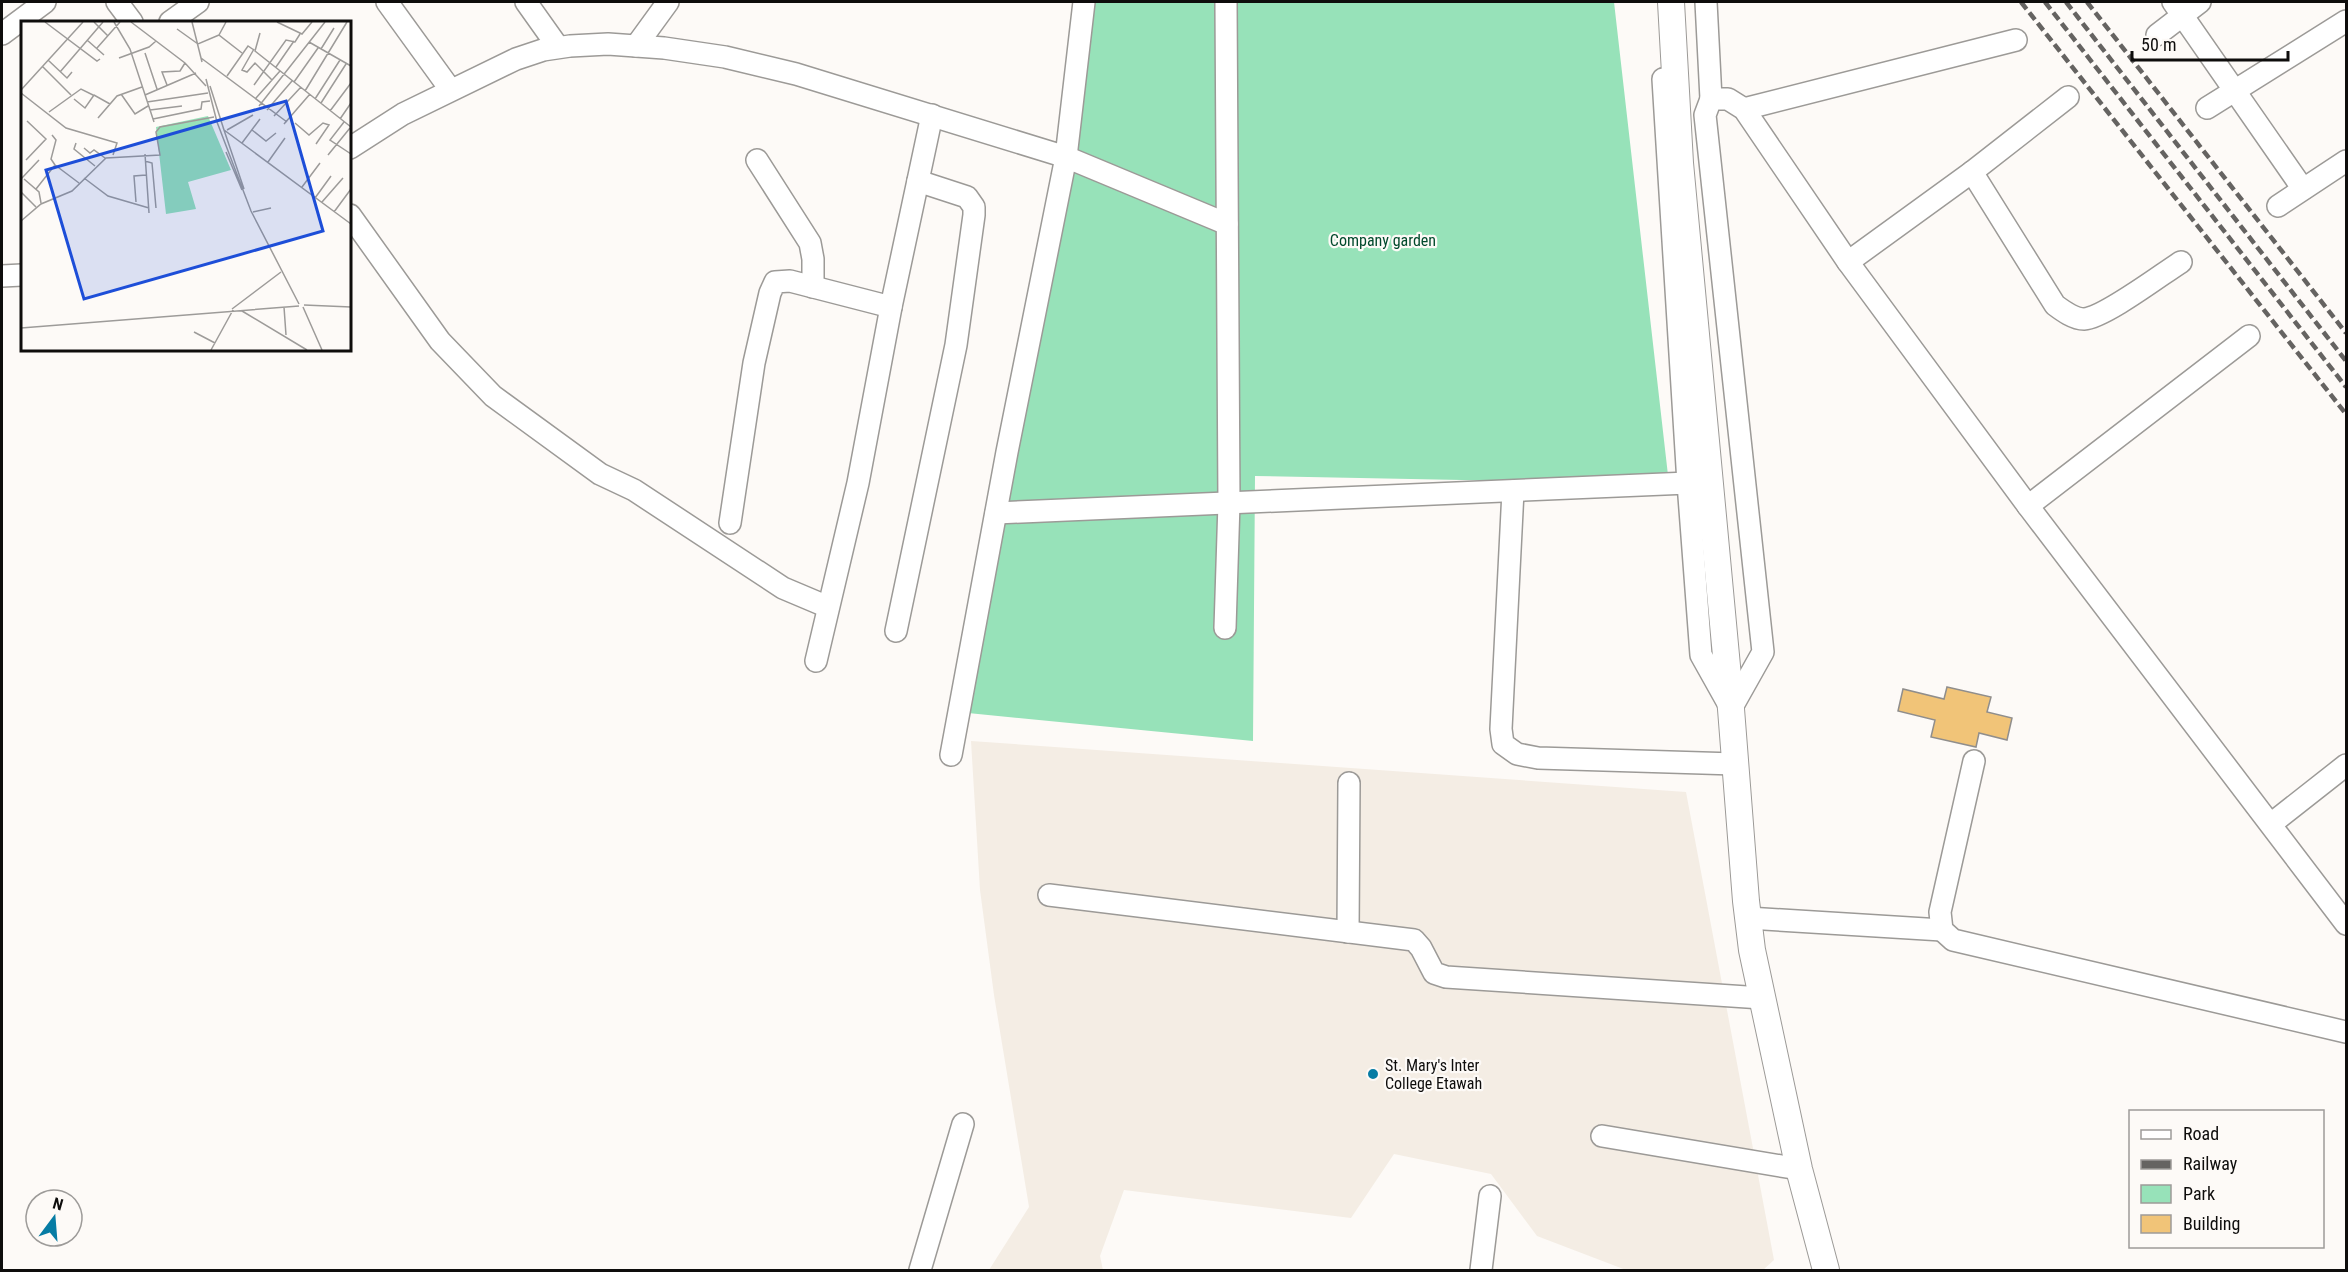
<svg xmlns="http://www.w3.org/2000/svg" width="2348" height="1272" font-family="'Roboto Condensed',sans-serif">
  <rect width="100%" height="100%" fill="#fdfaf7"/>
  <path fill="#f4ede4" d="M971,741L1686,792L1774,1260L1763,1270H1626L1537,1236L1491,1174L1394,1154L1351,1218L1124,1190L1100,1256L1103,1270H989L1029,1207L994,995L980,890Z"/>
  <path fill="#97e2b9" d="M1087,2H1614L1669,484L1255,476L1253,741L968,713Z"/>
  <path fill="#f1c478" stroke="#908e8c" stroke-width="1.5" d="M1947,687L1991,697L1987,712L2012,718L2007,740L1979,733L1976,747L1931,737L1935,720L1898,711L1903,689L1944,699Z"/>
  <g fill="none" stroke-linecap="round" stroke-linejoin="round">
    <g stroke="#9c9a97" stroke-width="24">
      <g id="minor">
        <path d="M117,2L132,22"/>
        <path d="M387,2L450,89"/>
        <path d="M526,2L558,47"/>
        <path d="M1706,2L1711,99"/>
        <path d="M2173,2L2303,189"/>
        <path d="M170,22L198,2"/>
        <path d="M2,34L45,2"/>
        <path d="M2157,35L2200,2"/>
        <path d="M636,46L668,2"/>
        <path d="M1663,79L1688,483L1701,655L1729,705"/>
        <path d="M2207,108L2346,21"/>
        <path d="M1744,109L2016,40"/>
        <path d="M350,148L403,114L516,59L543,50L570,46L608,44L664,48L725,57L796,74L1066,157L1084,2"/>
        <path d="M757,160L810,243L813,259V287"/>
        <path d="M1972,172L2055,305C2063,311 2074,319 2084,319C2104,318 2162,274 2181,262"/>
        <path d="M2278,206L2346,161"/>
        <path d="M350,215L440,341L493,396L600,474L634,490L783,588L828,607"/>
        <path d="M1848,262L1972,172L2068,97"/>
        <path d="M2,276L22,275"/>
        <path d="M1513,491L1501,729L1503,744L1517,754L1538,758L1735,764"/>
        <path d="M2028,506L2249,336"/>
        <path d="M996,513L1688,483"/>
        <path d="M730,523L754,363L770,293L775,282L790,281L891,307"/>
        <path d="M1225,628L1229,503L1226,2"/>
        <path d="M896,631L956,345L974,215V207L967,197L918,181"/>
        <path d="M816,661L858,483L891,307L932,115"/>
        <path d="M1731,709L1763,652L1705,115L1711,99H1728L1744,109L1848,262L2028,506L2346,924"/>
        <path d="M951,755L1007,452L1066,157L1227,224"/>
        <path d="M1974,761L1940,912L1942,930L1953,940L2346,1032"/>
        <path d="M2271,824L2346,765"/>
        <path d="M1049,895L1414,940L1421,948L1434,973L1446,977L1762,998"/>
        <path d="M1748,918L1942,930"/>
        <path d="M1348,932L1349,783"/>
        <path d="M1602,1136L1799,1169"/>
        <path d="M920,1270L963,1124"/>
        <path d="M1481,1270L1490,1196"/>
      </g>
    </g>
    <g stroke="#9c9a97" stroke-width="28">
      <path id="major" d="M1671,2L1680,163L1731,709L1746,901L1752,950L1799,1169L1826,1270"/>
    </g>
    <use href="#minor" stroke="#fff" stroke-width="21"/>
    <use href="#major" stroke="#fff" stroke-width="26"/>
    <g stroke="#656361" stroke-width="4.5" stroke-dasharray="9 4.5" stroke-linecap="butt">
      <path d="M2021,2L2346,414"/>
      <path d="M2045,2L2346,387"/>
      <path d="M2066,2L2346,361"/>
      <path d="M2087,2L2346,333"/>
    </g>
  </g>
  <circle fill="#067ca4" stroke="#fdfaf7" stroke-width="2" cx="1373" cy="1074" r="6"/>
  <g text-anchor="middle" stroke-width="4.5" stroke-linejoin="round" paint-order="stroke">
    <g font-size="16" fill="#00492c" stroke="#fdfaf7">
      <text x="1383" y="246">Company garden</text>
    </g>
    <g font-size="16" fill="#0e0d0c" stroke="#fdfaf7" text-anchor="start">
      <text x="1385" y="1071">St. Mary's Inter<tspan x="1385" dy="18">College Etawah</tspan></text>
    </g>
  </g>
  <g transform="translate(21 21)">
    <rect width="330" height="330" fill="#fdfaf7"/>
    <path d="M187,95L210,149L167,161L175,188L145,193L135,106Z" fill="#97e2b9"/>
    <path fill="none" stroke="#9d9b99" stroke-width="1.5" d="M24,1L76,40L79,38M73,1L87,15M93,1L109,28L133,101M110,1L164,42L185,65M171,1L181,41M205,1L198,14L221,32M256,1L281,13L291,1M156,8L177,23L198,14M239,12L234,30L330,106M66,19L83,34M288,21L330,45M76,27L99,1M233,28L221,49L226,51L234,42L251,59M300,28L313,7M124,32L136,68M98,37L128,26L135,20M180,37L266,101M27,39L46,57L51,51M22,46L50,74M255,46L273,20M39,51L82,1M206,55L227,25L233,29M185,58L196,101L230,190L278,283M273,61L297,27M146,64L141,51L159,50L164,42M233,64L265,19L274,21L279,13M189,65L203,109M0,69L62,1M284,70L326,1M0,72L45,107L96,122L92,134M100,73L114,93L127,85M124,74L175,52M235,77L259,50M53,78L64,87L73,74L89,83M294,78L319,39M126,81L187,72M300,82L325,43M238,85L304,1M129,89L161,85M246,89L271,60M309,90L330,62M28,91L60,68L72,74M253,95L280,66M77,97L96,75L121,66M132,98L180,88L181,81L189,80M319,98L330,82M323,101L309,119L330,133M274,102L288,114L302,102L308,104L295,123M263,103L289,73M206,109L232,94M231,109L245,120L255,112M31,114L35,119L30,138L34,144M55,122L53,128L74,145M221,122L239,98M63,127L69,132L73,129L84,137M205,131L221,169M124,133L128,192M307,134L329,107M5,139L25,118L6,100M124,140L131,142L135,187M247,141L264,117M63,157L87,175L128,187M0,158L18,139M3,158L18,171L20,182M281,166L299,142M15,168L34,144L58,162M223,168L203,109L330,203M0,171L15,186M294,177L310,155M115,181L113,155L125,154M301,181L322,157M232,191L250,187M313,191L330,168M0,200L20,183L51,170L85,137L139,134L135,111L139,106L193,96M283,284L330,286M263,286L265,314M282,286L301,329M211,288L260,251M221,290L286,329M0,307L278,285M173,311L194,322M190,329L212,289"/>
    <path fill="#1d4ed8" fill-opacity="0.15" stroke="#1d4ed8" stroke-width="3" d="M265,80L302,210L63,278L25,149Z"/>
    <rect width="330" height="330" fill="none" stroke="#0e0d0c" stroke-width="3"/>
  </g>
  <rect width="2348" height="1272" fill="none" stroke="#0e0d0c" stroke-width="6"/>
  <rect x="2129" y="1110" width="195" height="138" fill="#fdfaf7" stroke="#9d9b99" stroke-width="1.5"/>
  <rect x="2141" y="1130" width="30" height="9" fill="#ffffff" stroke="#9d9b99" stroke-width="1.5"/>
  <text x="2183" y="1140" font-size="18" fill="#0e0d0c">Road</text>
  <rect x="2141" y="1160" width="30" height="9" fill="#656361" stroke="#9d9b99" stroke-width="1.5"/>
  <text x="2183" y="1170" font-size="18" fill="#0e0d0c">Railway</text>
  <rect x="2141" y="1185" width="30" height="18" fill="#97e2b9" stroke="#9d9b99" stroke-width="1.5"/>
  <text x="2183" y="1200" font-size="18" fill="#0e0d0c">Park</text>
  <rect x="2141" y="1215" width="30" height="18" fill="#f1c478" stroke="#9d9b99" stroke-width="1.5"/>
  <text x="2183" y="1230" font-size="18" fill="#0e0d0c">Building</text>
  <g transform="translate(54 1218) rotate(16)"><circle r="28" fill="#fdfaf7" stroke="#9d9b99" stroke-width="1.5"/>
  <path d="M0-4.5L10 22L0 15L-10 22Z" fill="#067ca4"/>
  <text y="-9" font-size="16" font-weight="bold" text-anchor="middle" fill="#0e0d0c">N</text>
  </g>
  <path d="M2132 51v9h156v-9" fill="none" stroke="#0e0d0c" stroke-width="3"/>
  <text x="2141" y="51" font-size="18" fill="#0e0d0c" stroke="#fdfaf7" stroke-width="4.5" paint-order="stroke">50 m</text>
</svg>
